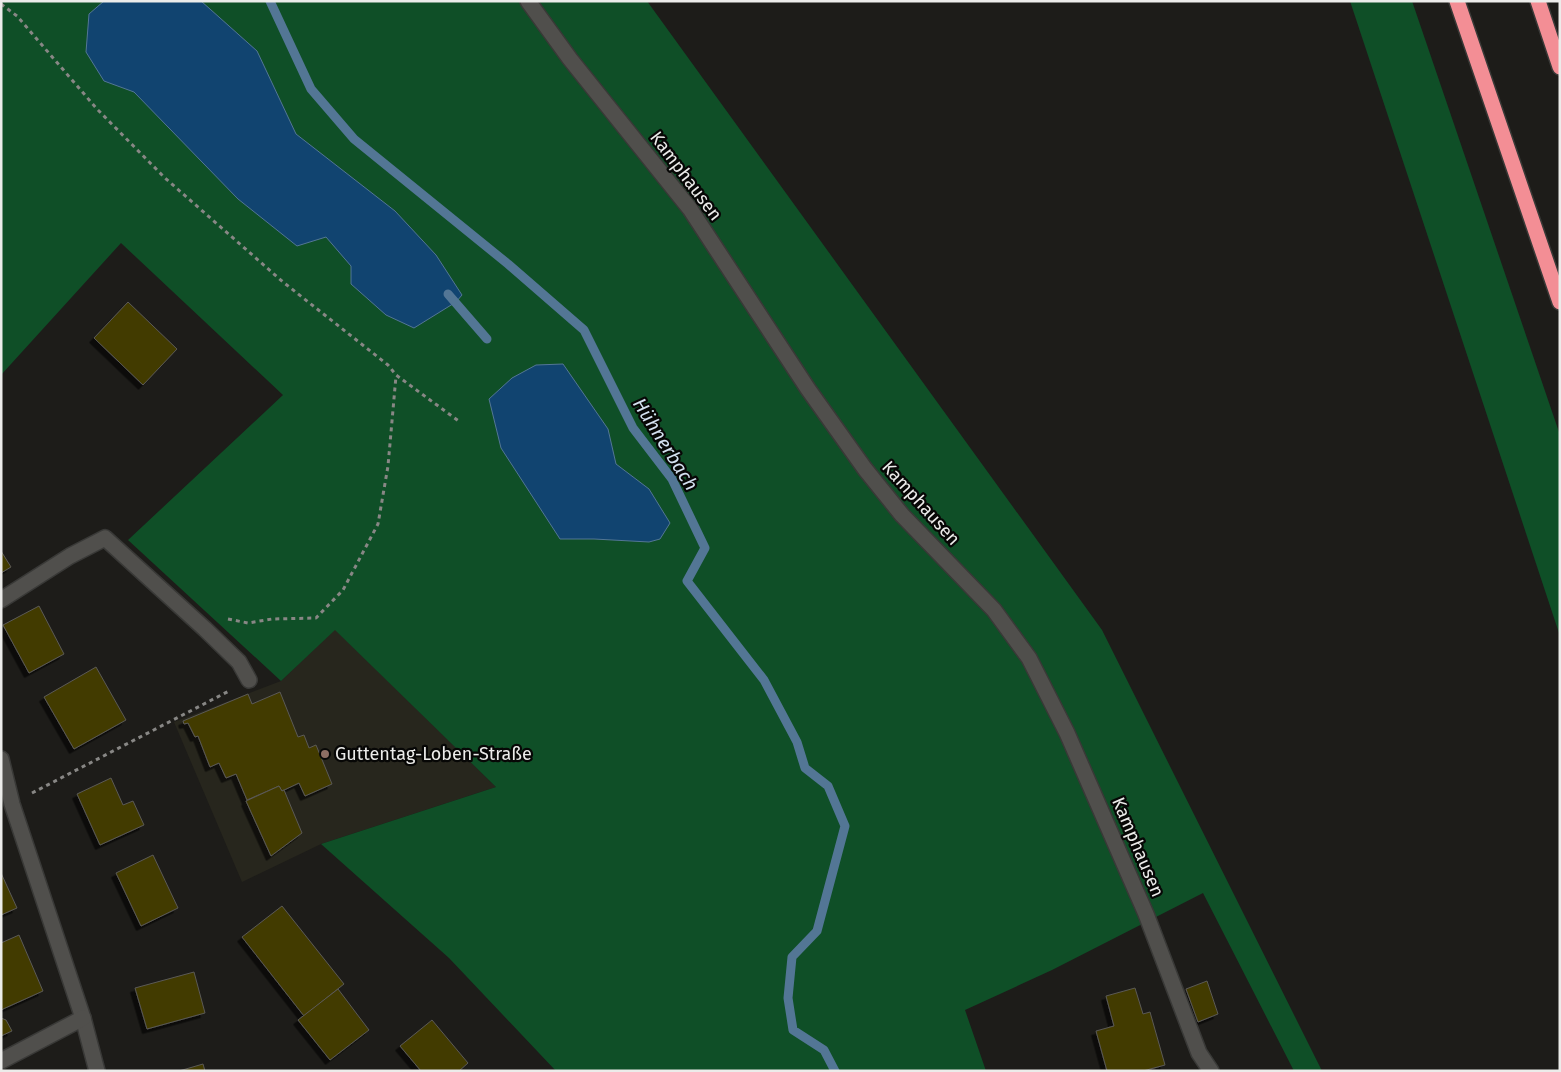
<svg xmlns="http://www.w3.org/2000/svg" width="1561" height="1072" font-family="'Fira Sans',sans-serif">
  <defs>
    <filter id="shadow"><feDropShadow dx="-4.5" dy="4.5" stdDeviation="0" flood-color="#0009"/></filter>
  </defs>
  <rect width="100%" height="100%" fill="#1d1c19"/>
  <path fill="#27261d" d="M335,629L496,787L321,844L242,882L174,722L281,681Z"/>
  <g fill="#0f4f27">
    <path d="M1,1H647L1102,630L1322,1071H1294L1203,893L1052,970L965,1010L986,1071H556L449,958L321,844L496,787L335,630L281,681L128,540L283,395L121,243L1,375Z"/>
    <path d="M1350,1H1412L1560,435V636Z"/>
  </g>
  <g fill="#114470" stroke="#537695">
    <path d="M104,1H201L257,51L296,134L395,211L436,255L462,295L456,302L414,328L386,315L351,284V266L326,237L297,246L238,199L134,92L104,81L86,52L89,14Z"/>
    <path d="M563,364L608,429L616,464L649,489L670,523L660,539L649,542L594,539H560L501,448L489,399L512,378L536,365Z"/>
  </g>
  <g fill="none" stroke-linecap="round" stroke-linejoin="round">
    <g stroke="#537695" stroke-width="9">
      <path d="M270,1L311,89L354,139L508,264L584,330L633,428L672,479L705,548L687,581L764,680L797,742L805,768L828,786L845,826L817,931L792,957L788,998L793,1030L824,1050L835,1071"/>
      <path d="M448,294L487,339"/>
    </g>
  </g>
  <g fill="#433a00" stroke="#5b5a56" filter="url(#shadow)">
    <path d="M128,302L177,349L143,385L94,338Z"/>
    <path d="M1,551L11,567L1,573Z"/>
    <path d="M39,606L64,654L29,673L3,625Z"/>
    <path d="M96,667L126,720L74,749L44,697Z"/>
    <path d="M280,692L298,737L304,735L309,748L316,745L332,784L305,796L299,783L282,791L279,786L247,800L236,774L226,778L219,763L210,767L198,736L195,737L188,723L184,724L183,721L248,694L252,704Z"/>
    <path d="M111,778L123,805L133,801L144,825L100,845L77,794Z"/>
    <path d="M279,786L282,791L284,790L302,833L271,856L246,801Z"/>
    <path d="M153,855L178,908L141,926L116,873Z"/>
    <path d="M1,873L17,908L1,915Z"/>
    <path d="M282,906L344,984L304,1016L242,937Z"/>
    <path d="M19,935L43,991L3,1009L1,1011V943Z"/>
    <path d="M194,972L205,1013L147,1029L135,988Z"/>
    <path d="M1207,981L1218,1014L1198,1022L1186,989Z"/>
    <path d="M1135,988L1143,1014L1150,1012L1165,1065L1143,1071H1107L1096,1031L1114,1026L1106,996Z"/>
    <path d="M338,989L369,1030L330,1060L298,1020Z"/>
    <path d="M1,1018L6,1020L12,1031L1,1036Z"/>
    <path d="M432,1020L468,1063L459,1071H421L400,1046Z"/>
    <path d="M203,1064L205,1071H179Z"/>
  </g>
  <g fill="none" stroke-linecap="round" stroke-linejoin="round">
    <g stroke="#393937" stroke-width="18">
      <path id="lane" d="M1,600L70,556L105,538L205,629L239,662L249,680"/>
    </g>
    <g stroke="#393937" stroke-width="18">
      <g id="street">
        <path d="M528,1L570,59L690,209L808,389L865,469L902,515L994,610L1029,658L1067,733L1146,914L1199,1053L1211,1071"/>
        <path d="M1,759L12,804L83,1018L97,1071"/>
        <path d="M1,1061L83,1018"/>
      </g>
    </g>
    <g stroke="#393937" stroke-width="18">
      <g id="highway">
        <path d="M1457,1L1560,302"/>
        <path d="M1538,1L1560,67"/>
      </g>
    </g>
    <g stroke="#888785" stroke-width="3" stroke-dasharray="4 4" stroke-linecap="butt">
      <path d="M1,4L17,16L97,109L165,178L283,282L388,365L396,375L460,422"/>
      <path d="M228,619L248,623L272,619L316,618L343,590L378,524L388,466L396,376"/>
      <path d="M32,793L229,691"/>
    </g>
    <use href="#lane" stroke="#504f4c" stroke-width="15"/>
    <use href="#street" stroke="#504f4c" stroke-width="15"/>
    <use href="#highway" stroke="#f38e95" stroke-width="15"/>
  </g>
  <circle fill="#8d6e63" stroke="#070706" stroke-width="2" cx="325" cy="754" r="5"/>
  <g text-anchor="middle" stroke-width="4.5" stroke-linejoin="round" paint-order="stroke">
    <g font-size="18" fill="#ececea" stroke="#070706">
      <text transform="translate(686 176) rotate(53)" y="6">Kamphausen</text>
      <text transform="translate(921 503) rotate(48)" y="6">Kamphausen</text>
      <text transform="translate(1138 847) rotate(67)" y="6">Kamphausen</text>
    </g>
    <g font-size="18" fill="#ececea" stroke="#070706" text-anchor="start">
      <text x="335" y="760">Guttentag-Loben-Straße</text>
    </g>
    <g font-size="19" font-style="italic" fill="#d4e1f0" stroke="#070706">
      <text transform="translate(666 444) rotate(58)" y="7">Hühnerbach</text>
    </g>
  </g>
  <rect width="1561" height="1072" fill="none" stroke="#ececea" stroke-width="5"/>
</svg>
